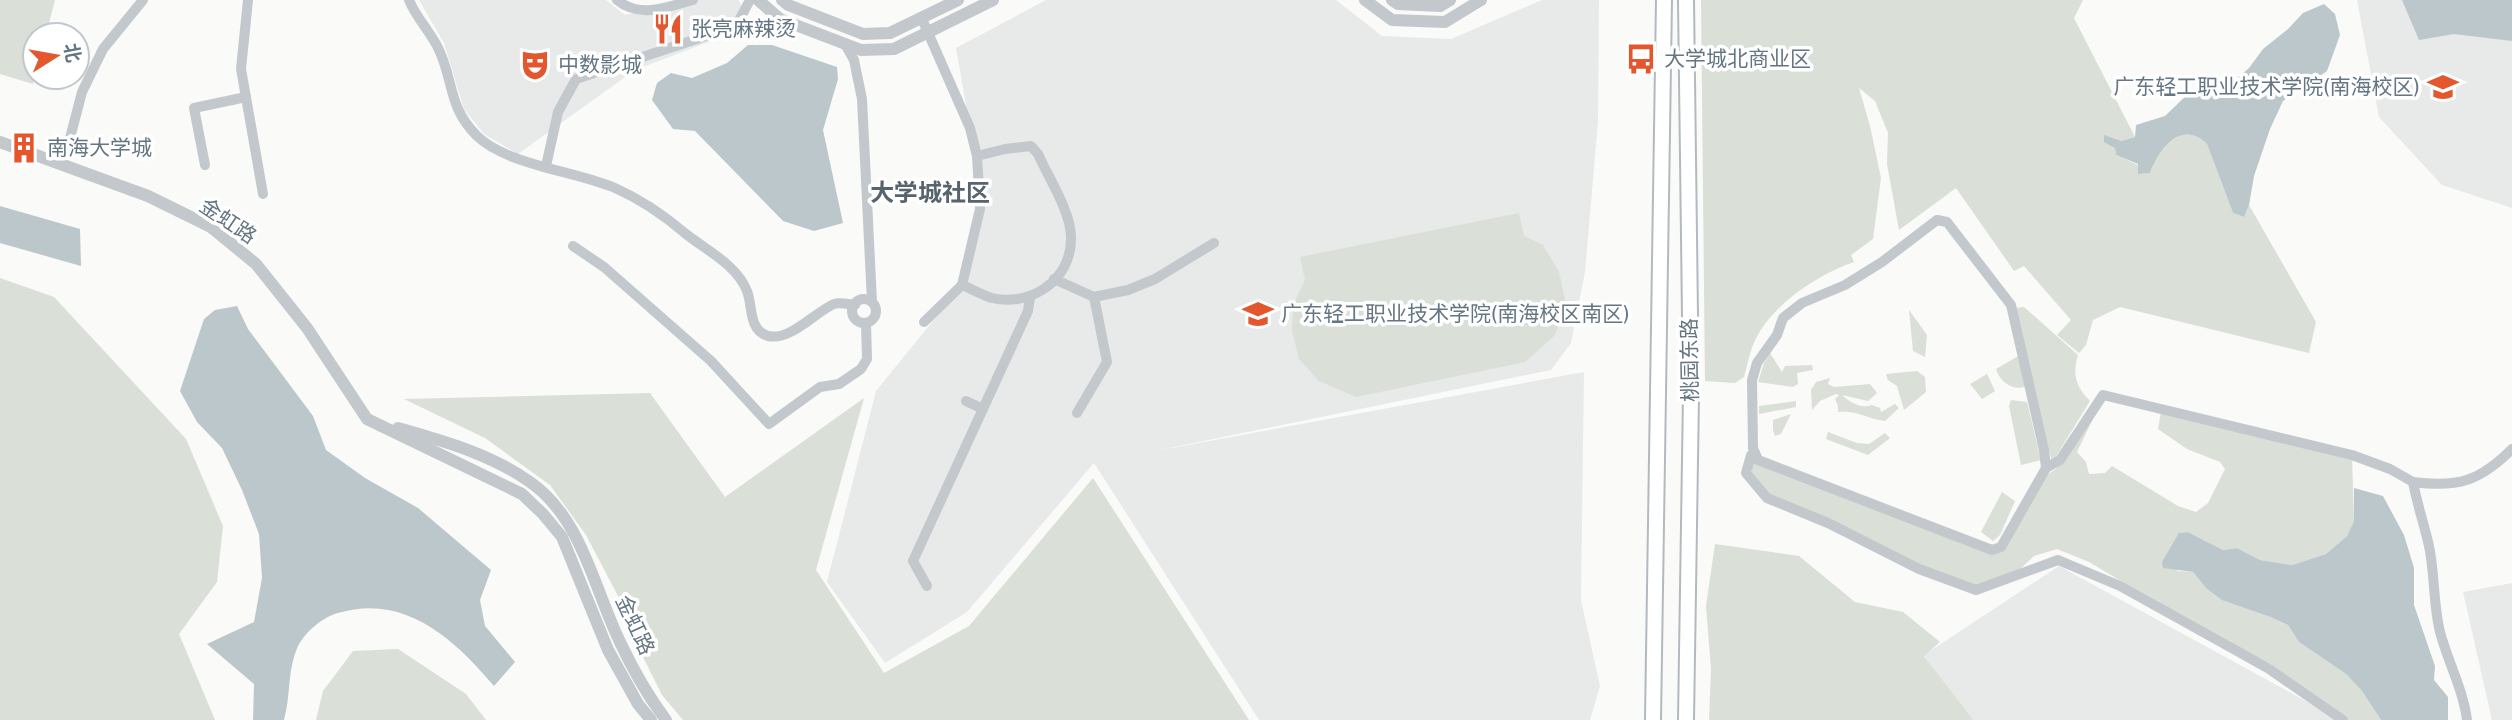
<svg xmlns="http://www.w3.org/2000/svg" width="2512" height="720" font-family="'Public Sans','Noto Sans SC',sans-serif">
  <rect width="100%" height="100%" fill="#fafaf8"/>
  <g fill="#e8e9e9">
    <path d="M419,0H606L625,15L689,0H739L748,27L635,70L518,154L484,134L464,109L444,43Z"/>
    <path d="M1046,0H1336L1382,36L1451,39L1542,0H1599L1598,121L1585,272L1571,343L1551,370L1155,451L1584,372L1581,600L1600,686L1590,720H1259L1094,463L967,612L885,663L827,582L876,391L962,285L980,209L970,128L956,48Z"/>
    <path d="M2357,0H2512V208L2442,185L2379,117Z"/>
    <path d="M2059,566L2315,706L2335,720H1970L1924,655Z"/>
    <path d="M2512,583V720H2492L2463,592Z"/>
  </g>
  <g fill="#dadfd7">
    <path d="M0,0H55L46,35H35V75L33,84L0,74Z"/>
    <path d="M1701,0H2083L2074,18L2135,137L2121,141L2115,148L2116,155L2138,165V174L2150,173C2159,149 2181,119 2207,144L2233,213L2244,217L2249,205L2316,322L2309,353L2120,307L2093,320L2086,345L2079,353L2057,335L2071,320L2024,266L2014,271L1956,188L1899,230L1887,164L1888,133L1875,101L1859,88L1870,126L1881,178L1873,239L1851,255L1854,262C1816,275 1768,307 1753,345C1749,355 1747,367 1744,377L1735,383L1705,381Z"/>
    <path d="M1519,213L1524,236L1543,245L1559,272L1566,305L1555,335L1525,362L1356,397L1319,381L1299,359L1292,331L1293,305L1305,280L1300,257Z"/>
    <path d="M0,278L54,297L186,439L223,526L217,582L179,634L215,720H0Z"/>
    <path d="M2024,307L2078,355C2072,375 2076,387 2090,401L2052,463L2015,308Z"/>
    <path d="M1909,310L1927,335L1925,357L1913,351Z"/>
    <path d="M1770,353L1782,372L1785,366L1812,365L1813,370L1797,373L1798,384L1793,387L1758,382L1764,363Z"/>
    <path d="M2020,355L2027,386C2013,392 2000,382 1996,369Z"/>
    <path d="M1917,371L1925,377L1926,392L1904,410L1897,386L1888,380L1886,374Z"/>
    <path d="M1987,374L1995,391L1982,399L1970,384Z"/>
    <path d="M1830,378L1828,384L1834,387L1870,384L1877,393L1868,401L1842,395C1849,402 1861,409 1872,405L1880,408L1881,412L1895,404L1899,408L1885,421C1866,419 1859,410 1838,412V406L1835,399L1839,395L1836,394L1820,401L1812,410L1811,390L1816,382Z"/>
    <path d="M650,393L725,497L864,398L816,570L884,673L969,626L1093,478L1249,720H683L662,695L634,639L618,596L586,535L550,485L485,438L404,399Z"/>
    <path d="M2011,400L2027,402L2041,460L2021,465L2009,406Z"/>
    <path d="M1796,401V407L1759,414V406Z"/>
    <path d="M2161,412L2352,455L2354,521L2347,536L2326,554L2292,565L2260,560L2237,548L2223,550L2188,532L2179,533L2177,571L2193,572L2206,588L2288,625L2299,642L2346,674L2362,691L2381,720H2343L2269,669L2089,562L2057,549L2034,556L2017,572L1976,590L1767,498L1752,472L1751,455L1992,550L2001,547L2046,476L2063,463L2093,419L2077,452L2086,462L2089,474L2105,473L2112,466L2178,506L2196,512L2208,503L2225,469L2220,462L2187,449L2158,429Z"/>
    <path d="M1791,414L1781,434L1775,436L1773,430V420Z"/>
    <path d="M1828,432L1857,443L1869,444L1885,433L1890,438L1868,455L1826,439Z"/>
    <path d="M2002,492L2015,501L2000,535L1993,541L1981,532Z"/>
    <path d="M1715,544L1799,556L1855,602L1903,612L1940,642L1924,656L1973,720H1709L1711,669L1706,606Z"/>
    <path d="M398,649L466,694L486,720H316L323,691L353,651Z"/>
  </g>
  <g fill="#bbc7cb">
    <path d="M2402,0H2512V41L2454,34L2419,40Z"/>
    <path d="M2324,4L2335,14L2340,35L2327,71L2283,101L2270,129L2254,176L2249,205L2244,217L2233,213L2207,144C2181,119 2159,149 2150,173L2138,174V164L2116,155L2115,148L2104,142V135L2121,141L2135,137L2136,125L2165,116L2191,91L2213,82L2226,88L2249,68L2263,49L2288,29L2303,13Z"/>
    <path d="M748,45H772L837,67L838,79L823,130L843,223L814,231L783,221L695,131L673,129L652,100L657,83L671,73L692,78L727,63Z"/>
    <path d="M0,206L80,229L81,266L0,243Z"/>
    <path d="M237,306L248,329L313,416L326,450L365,478L418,508L491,570L480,600L485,626L515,662L494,686C454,639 405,593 338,613C323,617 306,631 298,646C287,671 291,695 284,720H253L254,684L207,644L254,622L262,578L259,534L242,490L222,448L197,422L180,391L204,319L215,310Z"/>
    <path d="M2354,488L2383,496L2404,535L2414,568V605L2435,666L2434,680L2448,697V720H2381L2362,691L2346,674L2299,642L2288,625L2268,616L2222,600L2206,588L2193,572L2163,568L2162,562L2179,533L2188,532L2223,550L2237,548L2260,560L2292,565L2326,554L2347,536L2354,521Z"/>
  </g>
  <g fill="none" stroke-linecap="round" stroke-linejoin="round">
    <g stroke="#b3babf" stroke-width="18">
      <g id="secondary">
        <path d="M1686,0L1691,395L1686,720"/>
        <path d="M1653,720L1664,0"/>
      </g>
    </g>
    <g stroke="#c3c8cc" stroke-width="10">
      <path d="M248,0L241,69L263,194"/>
      <path d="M409,0C416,18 431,32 439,50C454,82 448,107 477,136C507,165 575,171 615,188C640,199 665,216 686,234C706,250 737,265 747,291C753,306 748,330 768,336C791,341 815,312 834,304C839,302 848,304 855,305"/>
      <path d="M617,0C640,19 667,7 693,0"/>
      <path d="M922,19L970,128L977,156L980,209L962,285L924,322"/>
      <path d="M845,44L854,60L862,99L872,302"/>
      <path d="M69,142L82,92L103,49L143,0"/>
      <path d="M205,165L194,108L246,97"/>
      <path d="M546,166L558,112L576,79L736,26L750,0"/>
      <path d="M1937,220L1947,222L2011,305L2044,450L2046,468L2001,547L1992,550L1758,460L1753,448L1752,380L1757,363L1777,335L1783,318L1802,303L1845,285L1882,262Z"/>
      <path d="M573,246L604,267L711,361L769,424L820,387L839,384L861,369L867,359L866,323"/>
      <path d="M1054,279L1094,297L1128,290L1155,279L1214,243"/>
      <path d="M962,285C972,289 982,295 992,298C1031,307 1071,280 1071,239C1072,213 1048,177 1038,154L1031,146L1005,149L977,156"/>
      <circle cx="864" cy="311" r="12"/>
      <path d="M966,401L983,409"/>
      <path d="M1077,413L1107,362L1094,297"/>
      <path d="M1751,455L1746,473L1767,498L1828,523L1919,569L1976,590L2058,560L2120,586L2228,646L2269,669L2343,720"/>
      <path d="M2046,468L2060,460L2103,395L2352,455L2390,469L2413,482C2417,504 2424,524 2429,546C2435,574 2433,604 2440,632C2448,662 2463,689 2467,720"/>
      <path d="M2413,482C2458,488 2480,481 2512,449"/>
      <path d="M927,586L913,561L1028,311L1030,297"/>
    </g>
    <g stroke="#c3c8cc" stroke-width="12">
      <path d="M758,0L780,19L861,50L894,49L993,0"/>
      <path d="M782,0L788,5L863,34L890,33L958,0"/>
      <path d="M1365,0L1392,20L1445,22L1481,0"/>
      <path d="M1392,0L1398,4L1440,6L1450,0"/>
      <path d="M0,142L148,196L211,227L256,264L307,328L367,419L522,494L543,514L562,537L608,650L638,704L651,720"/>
      <path d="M398,428C443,441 491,454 530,482C582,518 594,589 620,642C633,670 648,696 666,720"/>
    </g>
    <use href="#secondary" stroke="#fff" stroke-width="14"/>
  </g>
  <defs>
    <g id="restaurant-bare" transform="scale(2.415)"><path d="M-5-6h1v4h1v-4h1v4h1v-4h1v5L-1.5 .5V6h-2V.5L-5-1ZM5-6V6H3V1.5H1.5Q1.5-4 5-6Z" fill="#e4572e" stroke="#fff" stroke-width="2.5" paint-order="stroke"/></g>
    <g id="bus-bare" transform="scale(2.415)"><path d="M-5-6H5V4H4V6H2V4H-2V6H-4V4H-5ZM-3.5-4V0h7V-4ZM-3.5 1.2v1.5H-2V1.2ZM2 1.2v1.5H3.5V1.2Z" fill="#e4572e" stroke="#fff" stroke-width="2.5" paint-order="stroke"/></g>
    <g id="theatre-bare" transform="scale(2.415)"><path d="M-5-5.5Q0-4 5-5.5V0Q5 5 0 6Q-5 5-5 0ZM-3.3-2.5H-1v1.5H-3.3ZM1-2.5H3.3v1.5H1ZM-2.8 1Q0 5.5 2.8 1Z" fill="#e4572e" stroke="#fff" stroke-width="2.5" paint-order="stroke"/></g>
    <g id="university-bare" transform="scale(2.415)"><path d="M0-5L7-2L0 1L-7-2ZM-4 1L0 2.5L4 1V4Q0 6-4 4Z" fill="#e4572e" stroke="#fff" stroke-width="2.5" paint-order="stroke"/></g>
    <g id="building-bare" transform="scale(2.415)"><path d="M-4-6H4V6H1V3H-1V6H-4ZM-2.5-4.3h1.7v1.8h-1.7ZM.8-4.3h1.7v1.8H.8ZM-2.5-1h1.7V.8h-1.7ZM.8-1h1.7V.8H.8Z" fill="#e4572e" stroke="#fff" stroke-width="2.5" paint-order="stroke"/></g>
  </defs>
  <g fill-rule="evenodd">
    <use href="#restaurant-bare" x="668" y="29"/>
    <use href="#bus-bare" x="1641" y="59"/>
    <use href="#theatre-bare" x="535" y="65"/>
    <use href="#university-bare" x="2443" y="87"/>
    <use href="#building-bare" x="24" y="148"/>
    <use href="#university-bare" x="1258" y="314"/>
  </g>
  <g text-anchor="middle" stroke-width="7" stroke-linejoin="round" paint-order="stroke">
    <g font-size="21" fill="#657683" stroke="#fff" text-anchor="start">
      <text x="691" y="36">张亮麻辣烫</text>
      <text x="1664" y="66">大学城北商业区</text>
      <text x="558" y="72">中数影城</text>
      <text x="2420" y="94" text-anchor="end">广东轻工职业技术学院(南海校区)</text>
      <text x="47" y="155">南海大学城</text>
      <text x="1281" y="321">广东轻工职业技术学院(南海校区南区)</text>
    </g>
    <g font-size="21" fill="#657683" stroke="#fff">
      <text transform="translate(228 221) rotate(34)" y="7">金虹路</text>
      <text transform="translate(1690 360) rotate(-91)" y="7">桃园东路</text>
      <text transform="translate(635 625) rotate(65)" y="7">金虹路</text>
    </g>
    <g font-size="24" font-weight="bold" fill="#57646e" stroke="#fff">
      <text x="930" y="201">大学城社区</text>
    </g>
  </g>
  <g transform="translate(56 56) rotate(79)"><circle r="33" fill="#ffffff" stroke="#c1c8cd" stroke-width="2"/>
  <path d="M0-5L12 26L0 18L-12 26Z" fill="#e4572e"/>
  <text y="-10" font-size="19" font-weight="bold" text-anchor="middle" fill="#657683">北</text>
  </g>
</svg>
